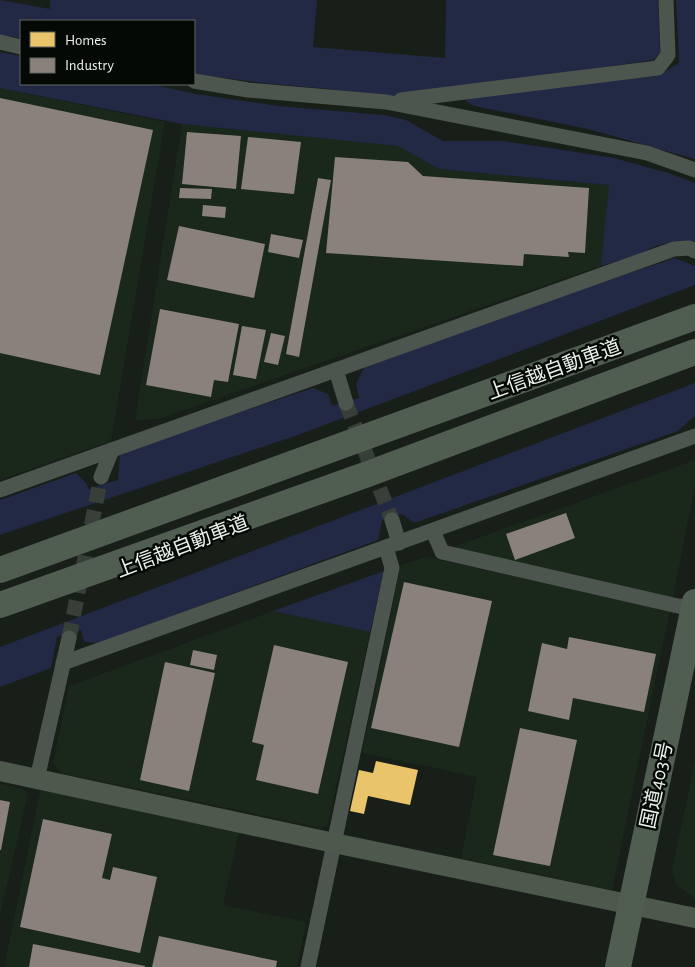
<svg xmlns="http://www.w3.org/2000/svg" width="695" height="967" font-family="'Alegreya Sans','Noto Sans JP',sans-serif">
  <rect width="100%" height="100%" fill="#181e18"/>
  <g fill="#19281b">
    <path d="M0,88L165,122L111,441L0,480Z"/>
    <path d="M182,124L398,146L439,169L610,185L601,266L158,419L135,420Z"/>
    <path d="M695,460V485L673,598L458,549L456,546Z"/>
    <path d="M426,557L670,610L612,890L461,858L477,777L362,753L401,565Z"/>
    <path d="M273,611L370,632L328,824L322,828L61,773L53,763L69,686Z"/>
    <path d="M695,762V898L676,885L672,869Z"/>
    <path d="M0,784L24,789L28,794L0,915Z"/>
    <path d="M41,788L239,832L223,905L306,922L297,967H4Z"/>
  </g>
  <g fill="#222944">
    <path d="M0,0L50,9V0H317L313,47L445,58L446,0H658L660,53L653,60L396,97L329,89L263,83L194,74V21H21V38L0,35Z"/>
    <path d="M676,0H695V159L588,129L474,106L467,102V96L472,95L657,76L679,63Z"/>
    <path d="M0,52L21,56V84H150L196,94L279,106L384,115L406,120L443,141H503L557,149L614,158L668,173L695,183V242C682,239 652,244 642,254L601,266L609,185L439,169L398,146L182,124L0,88Z"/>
    <path d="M675,258L695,266V285L298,435L0,535V500L76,473L87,484L88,489L118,480L120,452L313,388L328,394L332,406L359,398L356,384L364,368L519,309Z"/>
    <path d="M695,383V416L678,431L414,523L402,514L382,520L378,540L99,643L84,642L81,630L57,637L51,668L0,687V647Z"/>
    <path d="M384,571L370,632L273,611Z"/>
  </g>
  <path fill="#e9c46a" d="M376,761L418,770L410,805L368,796L364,814L350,811L359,770L373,773Z"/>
  <g fill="#8a817c">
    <path d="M0,98L153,130L100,375L0,353Z"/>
    <path d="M187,132L241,136L236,189L182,184Z"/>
    <path d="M248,137L301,142L294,194L241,189Z"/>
    <path d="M335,157L408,162L423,176L589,188L585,253L568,252L569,257L524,254L523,266L326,253Z"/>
    <path d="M318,178L331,180L299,357L286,354Z"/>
    <path d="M180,188L212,189L211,199L179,198Z"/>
    <path d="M203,205L226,207L225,218L202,216Z"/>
    <path d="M179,226L265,244L254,298L167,280Z"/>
    <path d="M271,234L303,240L299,258L268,252Z"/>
    <path d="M160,309L239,324L228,382L214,380L211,397L146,385Z"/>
    <path d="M242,326L266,330L256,379L233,375Z"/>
    <path d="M271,333L285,336L278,365L264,362Z"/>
    <path d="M566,513L575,538L515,560L506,534Z"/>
    <path d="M404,582L492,601L459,747L371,728Z"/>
    <path d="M569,637L656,654L644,712L573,698L569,720L528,711L542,643L567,649Z"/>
    <path d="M274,645L348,662L318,794L256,780L264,745L252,742Z"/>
    <path d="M193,650L217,655L214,670L190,665Z"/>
    <path d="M165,662L215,673L189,791L140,780Z"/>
    <path d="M520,728L577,740L550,866L493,855Z"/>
    <path d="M0,800L10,802L1,850H0Z"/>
    <path d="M43,819L112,834L102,878L110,880L113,867L157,877L140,953L20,927Z"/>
    <path d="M159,936L277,961L276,967H152Z"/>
    <path d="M33,944L145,966V967H29Z"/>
  </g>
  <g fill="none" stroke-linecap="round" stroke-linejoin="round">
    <g stroke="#383e38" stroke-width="15" stroke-dasharray="15 8" stroke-linecap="butt">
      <path d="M346,403L392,520"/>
      <path d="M69,638L101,477"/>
    </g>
    <g stroke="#4d564e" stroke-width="15">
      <path d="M0,42L21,47"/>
      <path d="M194,81L248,90L386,102L647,153L695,170"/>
      <path d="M401,100L658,68L668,55L666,0"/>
      <path d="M336,370L346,403"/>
      <path d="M101,477L112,450"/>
      <path d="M0,490L674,249L689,248L695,251"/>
      <path d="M392,520L399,543"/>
      <path d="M433,531L442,552L678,606L694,608"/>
      <path d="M63,663L695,436"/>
      <path d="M37,779L69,638"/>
      <path d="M308,967L392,568L386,547"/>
    </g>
    <path stroke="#4e594e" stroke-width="20" d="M0,771L334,843L695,918"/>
    <g stroke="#505e52" stroke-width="26">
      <path d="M0,570L695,317"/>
      <path d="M0,605L365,475L695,352"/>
      <path d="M618,967L695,602"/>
    </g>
  </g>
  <g text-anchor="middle" stroke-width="5" stroke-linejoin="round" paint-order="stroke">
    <g font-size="20" fill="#eaf1ea" stroke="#050905">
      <text transform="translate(554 369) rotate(-20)" y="7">上信越自動車道</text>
      <text transform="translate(182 546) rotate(-21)" y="7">上信越自動車道</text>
      <text transform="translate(656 785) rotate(-78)" y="7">国道403号</text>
    </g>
  </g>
  <rect x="20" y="20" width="175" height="65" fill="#050905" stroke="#616661"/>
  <rect x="30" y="32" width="25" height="15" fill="#e9c46a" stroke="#616661"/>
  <text x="65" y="45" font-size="15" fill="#eaf1ea">Homes</text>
  <rect x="30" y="58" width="25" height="15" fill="#8a817c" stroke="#616661"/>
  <text x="65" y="70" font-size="15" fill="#eaf1ea">Industry</text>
</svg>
